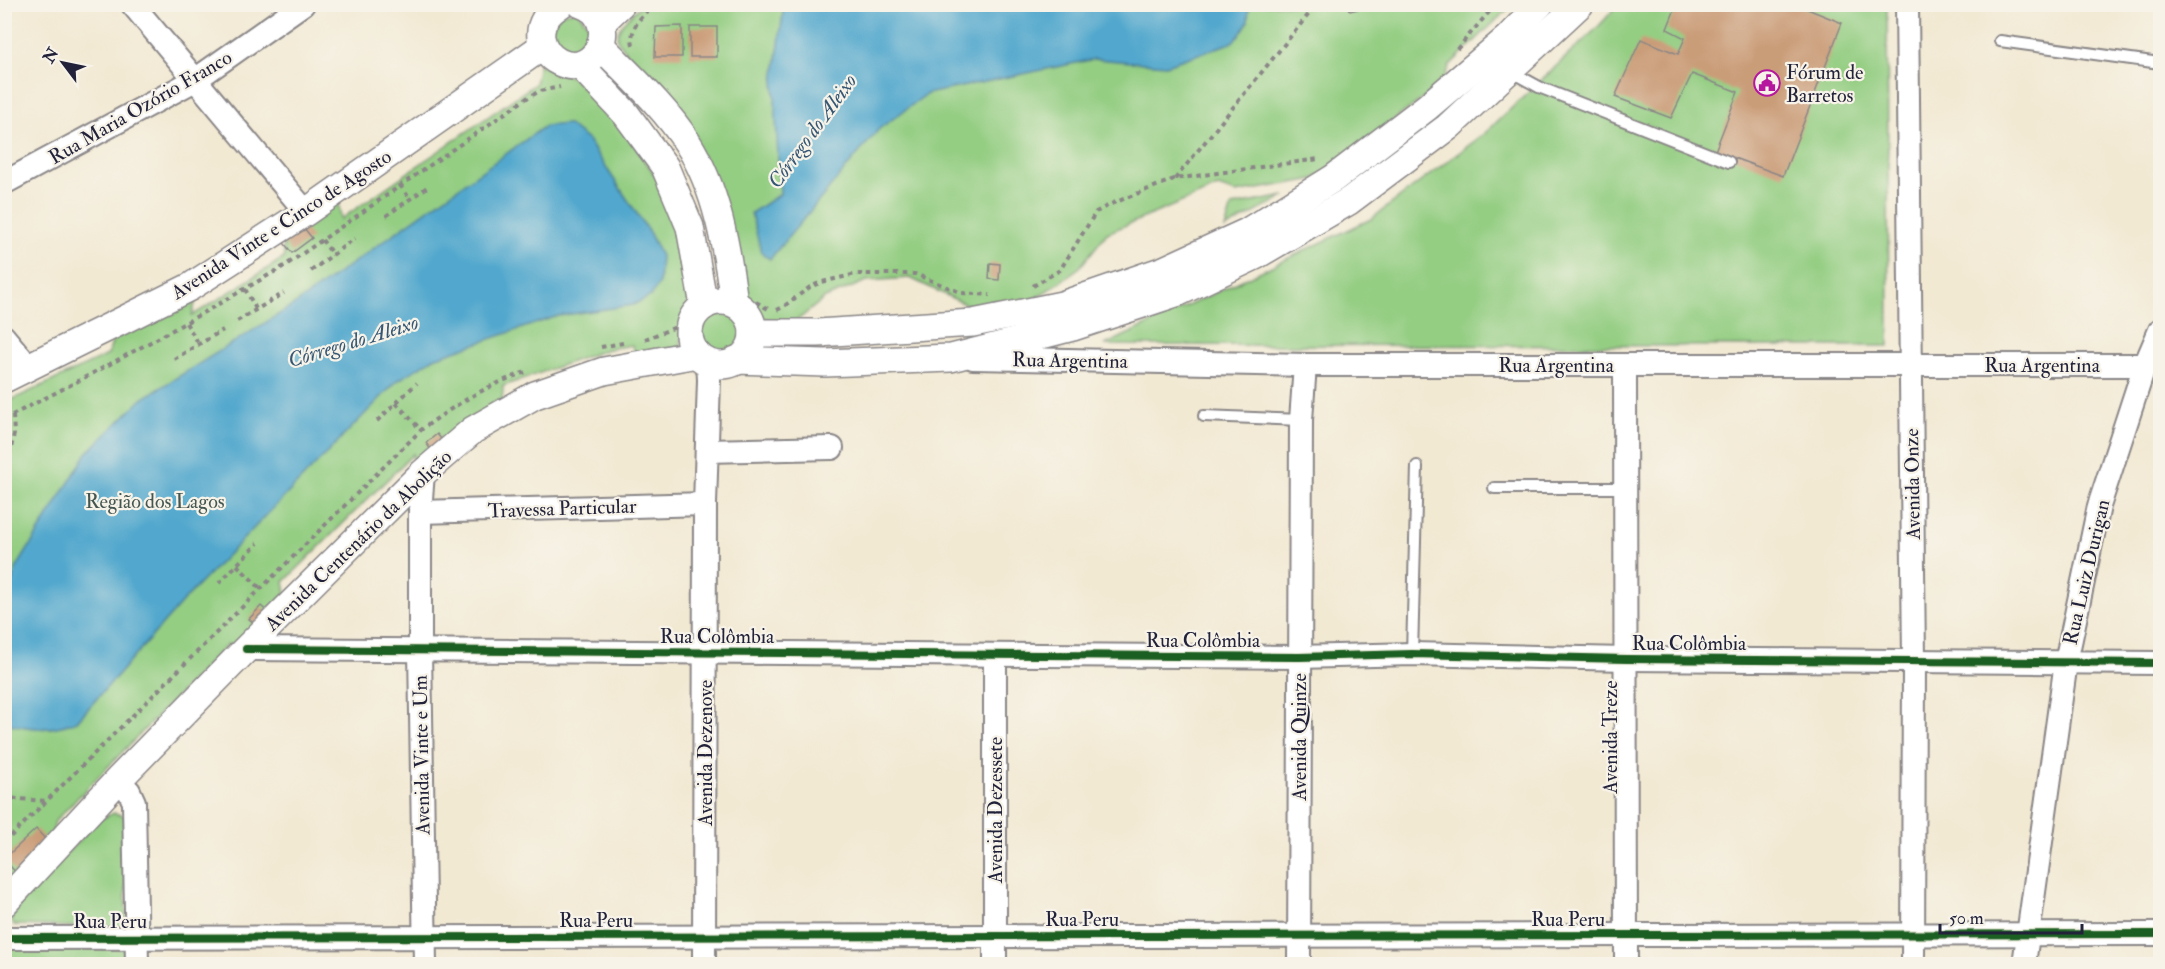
<svg xmlns="http://www.w3.org/2000/svg" width="2165" height="969" font-family="'IM FELL Double Pica',serif">
  <rect width="100%" height="100%" fill="#f7f3e8"/>
  <filter id="ink" filterUnits="userSpaceOnUse"><feTurbulence type="fractalNoise" baseFrequency=".0167" numOctaves="2"/><feDisplacementMap in="SourceGraphic" scale="12" xChannelSelector="R" yChannelSelector="G"/><feConvolveMatrix kernelMatrix="1 2 1 2 8 2 1 2 1" color-interpolation-filters="sRGB"/></filter>
  <filter id="wash" filterUnits="userSpaceOnUse"><feTurbulence type="fractalNoise" baseFrequency=".008" numOctaves="4" result="noise"/><feDisplacementMap in="SourceGraphic" scale="24" xChannelSelector="R" yChannelSelector="G"/><feGaussianBlur stdDeviation="1.35" result="paint"/><feColorMatrix in="noise" values="0 0 0 0 0 0 0 0 0 0 0 0 0 0 0 0 0 1.4 0 .05"/><feComposite in="paint" operator="in"/></filter>
  <g filter="url(#wash)">
    <rect width="100%" height="100%" fill="#f2e9d3"/>
    <g fill="#94ce83" stroke="#5b785f" stroke-width="1.5">
      <path d="M642,4L1512,5L1450,65L1441,85L1314,179L1236,193L1218,187L1107,233L1080,267L1056,285L1024,305L987,310L965,304L910,278L867,281L825,298L795,322L774,323L755,312L745,293L680,121L617,40C616,24 632,15 642,4Z"/>
      <path d="M1618,5H1887L1889,346L1105,345L1371,219L1485,133L1597,28Z"/>
      <path d="M577,11L595,33L576,56L555,48L551,26L561,14Z"/>
      <path d="M539,64L574,78L623,129L662,185L682,240L693,310L681,340L682,352L636,360L632,345L608,349L503,386L502,406L415,473L413,454L284,582L287,598L233,653L228,644L55,821L50,844L5,895V403L108,355L114,336L196,299L192,316L284,258L283,239L338,200L341,219L535,84Z"/>
      <path d="M1285,196L1225,229L1232,206Z"/>
      <circle cx="722" cy="333" r="23"/>
      <path d="M114,813L125,816L126,923L115,928L14,925L11,920L24,897L100,819Z"/>
      <path d="M5,947L127,949L126,964H5Z"/>
    </g>
    <g fill="#51a7cd" stroke="#3a6484" stroke-width="1.5">
      <path d="M784,5V4L1249,5L1248,22L1239,36L1231,43L1166,65L1095,59L927,94L879,129L770,259L765,256L761,251L751,213L780,194L774,82Z"/>
      <path d="M567,124L588,140L649,232L661,256L659,284L651,296L633,305L558,316L434,358L397,381L185,599L77,721C50,732 32,729 5,723V600L17,567L87,453L142,399L294,305L545,126Z"/>
    </g>
    <g id="blocks">
      <g fill="#ca9d79">
        <path d="M1345,4H1364L1362,8L1350,11Z"/>
        <path d="M1677,4H1795L1842,23L1783,176L1715,151L1738,92L1692,74L1671,118L1615,97L1641,39L1678,54L1685,38L1667,29Z"/>
        <path d="M682,26V57H655L656,27Z"/>
        <rect x="690" y="27" width="27" height="30"/>
        <path d="M304,228L312,238L292,253L284,243Z"/>
        <path d="M990,263L1000,264L999,280L989,279Z"/>
        <path d="M437,434L446,445L434,454L426,443Z"/>
        <path d="M261,606L270,614L258,627L249,619Z"/>
        <path d="M36,829L49,843L17,874L4,859Z"/>
      </g>
    </g>
  </g>
  <g filter="url(#ink)">
    <use href="#blocks" fill-opacity="0" stroke="#8a8687" stroke-width="1.5"/>
    <g fill="none" stroke-linecap="round" stroke-linejoin="round">
      <g stroke="#8a8687" stroke-width="14">
        <g id="service">
          <path d="M2000,41L2160,63"/>
          <path d="M1510,71L1539,87L1729,162"/>
          <path d="M1204,416L1301,420"/>
          <path d="M1494,488H1625"/>
          <path d="M1412,654L1417,466"/>
        </g>
      </g>
      <g stroke="#8a8687" stroke-width="26">
        <g id="minor">
          <path d="M132,4L306,212"/>
          <path d="M1907,4L1914,661L1913,964"/>
          <path d="M4,183L195,80L303,4"/>
          <path d="M4,337L29,367"/>
          <path d="M973,358L1305,365H2160"/>
          <path d="M1625,365L1626,964"/>
          <path d="M707,451L832,448"/>
          <path d="M423,473L420,512V651L425,964"/>
          <path d="M420,512L705,504"/>
          <path d="M246,649L1299,657L1412,654L1626,659L2160,663"/>
          <path d="M995,655V964"/>
          <path d="M118,780L129,791L134,802L137,964"/>
          <path d="M4,938L2160,934"/>
          <path d="M704,964L705,504L709,380L708,361"/>
          <path d="M1299,964L1301,420L1305,365"/>
          <path d="M2024,964L2066,662L2099,506L2145,365L2160,330"/>
        </g>
      </g>
      <g stroke="#8a8687" stroke-width="30">
        <g id="tertiary">
          <path d="M561,4C549,12 539,22 541,38C543,49 549,57 559,62C597,81 623,18 581,4"/>
          <path d="M601,23L621,4"/>
          <path d="M601,46C630,76 664,106 687,142C717,189 727,248 734,303"/>
          <path d="M580,65L626,114L665,167L690,227L704,306"/>
          <circle cx="721" cy="333" r="32"/>
          <path d="M753,333H818L973,323L1062,305L1164,270L1247,232L1334,178L1427,107L1508,38L1540,4"/>
          <path d="M736,360L825,363L951,358L1073,327L1179,292L1255,256L1349,201L1448,127L1580,4"/>
          <path d="M4,379L190,287L306,212L543,46"/>
          <path d="M4,903L118,780L246,649L423,473L473,430L535,395L604,371L697,354"/>
        </g>
      </g>
      <g stroke="#8a8687" stroke-width="4" stroke-dasharray="4.5 4.5" stroke-linecap="butt">
        <path d="M633,45C629,27 642,16 654,4"/>
        <path d="M1457,49L1496,4"/>
        <path d="M1175,179L1317,4"/>
        <path d="M400,185L410,199"/>
        <path d="M386,216L430,185"/>
        <path d="M322,240L333,255"/>
        <path d="M311,271L355,238"/>
        <path d="M1033,286L1060,270L1096,212L1111,204L1174,179L1319,159"/>
        <path d="M245,289L256,309"/>
        <path d="M756,302L770,310"/>
        <path d="M777,310L783,307L810,287L822,282L856,274H915L962,293L990,295"/>
        <path d="M237,321L284,293"/>
        <path d="M186,323L199,344"/>
        <path d="M645,339L676,327L683,312"/>
        <path d="M601,347L623,343"/>
        <path d="M174,359L223,330"/>
        <path d="M396,403L421,430"/>
        <path d="M4,419C100,371 194,319 286,265L527,98L540,91L560,87"/>
        <path d="M377,421L417,383"/>
        <path d="M4,482L14,434L13,415"/>
        <path d="M237,565L260,588"/>
        <path d="M219,583L258,543"/>
        <path d="M4,798L48,801"/>
        <path d="M4,843L421,430C453,406 487,385 526,372"/>
      </g>
      <use href="#service" stroke="#fff" stroke-width="10"/>
      <use href="#minor" stroke="#fff" stroke-width="22"/>
      <use href="#tertiary" stroke="#fff" stroke-width="27"/>
      <g stroke="#f7f3e8" stroke-width="11">
        <g id="cycleway">
          <path d="M246,649L1299,657L1412,654L1626,659L2160,663"/>
          <path d="M4,938L2160,934"/>
        </g>
      </g>
      <use href="#cycleway" stroke="#1b5e20" stroke-width="8"/>
    </g>
  </g>
  <defs>
    <g id="civic-ring" transform="scale(1.35)"><circle r="9.5" fill="#f7f3e8" stroke="#b5179e" stroke-width="1.5"/><path d="M-.6-6.5H3V-4.5H.6V-3L4-1V1h2V6H-6V1h2V-1L-.6-3ZM-1.2 2.5V6h2.4V2.5Z" fill="#b5179e"/></g>
  </defs>
  <g fill-rule="evenodd">
    <use href="#civic-ring" x="1767" y="83"/>
  </g>
  <g text-anchor="middle" stroke-width="4.5" stroke-linejoin="round" paint-order="stroke">
    <g font-size="20" fill="#22223b" stroke="#f7f3e8" text-anchor="start">
      <text x="1786" y="79">Fórum de<tspan x="1786" dy="23">Barretos</tspan></text>
    </g>
    <g font-size="20" fill="#22223b" stroke="#f7f3e8">
      <text transform="translate(140 107) rotate(-30)" y="7">Rua Maria Ozório Franco</text>
      <text transform="translate(281 224) rotate(-33)" y="7">Avenida Vinte e Cinco de Agosto</text>
      <text transform="translate(1070 360) rotate(1)" y="7">Rua Argentina</text>
      <text x="1556" y="372">Rua Argentina</text>
      <text x="2042" y="372">Rua Argentina</text>
      <text transform="translate(1912 484) rotate(-91)" y="7">Avenida Onze</text>
      <text transform="translate(562 508) rotate(-2)" y="7">Travessa Particular</text>
      <text transform="translate(358 540) rotate(-44)" y="7">Avenida Centenário da Abolição</text>
      <text transform="translate(2086 572) rotate(-77)" y="7">Rua Luiz Durigan</text>
      <text x="717" y="643">Rua Colômbia</text>
      <text x="1203" y="647">Rua Colômbia</text>
      <text x="1689" y="650">Rua Colômbia</text>
      <text transform="translate(1299 737) rotate(-90)" y="7">Avenida Quinze</text>
      <text transform="translate(1610 737) rotate(-90)" y="7">Avenida Treze</text>
      <text transform="translate(705 753) rotate(-90)" y="7">Avenida Dezenove</text>
      <text transform="translate(421 755) rotate(-91)" y="7">Avenida Vinte e Um</text>
      <text transform="translate(995 810) rotate(-90)" y="7">Avenida Dezessete</text>
      <text x="1082" y="926">Rua Peru</text>
      <text x="1568" y="926">Rua Peru</text>
      <text x="596" y="927">Rua Peru</text>
      <text x="110" y="928">Rua Peru</text>
    </g>
    <g font-size="20" fill="#445651" stroke="#f7f3e8">
      <text x="155" y="508">Região dos Lagos</text>
    </g>
    <g font-size="21" font-style="italic" fill="#355775" stroke="#f7f3e8">
      <text transform="translate(812 131) rotate(-54)" y="7">Córrego do Aleixo</text>
      <text transform="translate(353 341) rotate(-17)" y="7">Córrego do Aleixo</text>
    </g>
  </g>
  <rect width="2165" height="969" fill="none" stroke="#f7f3e8" stroke-width="24"/>
  <g transform="translate(63 63) rotate(302)" stroke="#f7f3e8" stroke-width="4.5" paint-order="stroke">
  <path d="M0-4.5L10 22L0 15L-10 22Z" fill="#22223b"/>
  <text y="-9" font-size="16" font-weight="bold" text-anchor="middle" fill="#22223b">N</text>
  </g>
  <path d="M1940 924v9h142v-9" fill="none" stroke="#22223b" stroke-width="3"/>
  <text x="1949" y="924" font-size="18" fill="#22223b" stroke="#f7f3e8" stroke-width="4.5" paint-order="stroke">50 m</text>
</svg>
